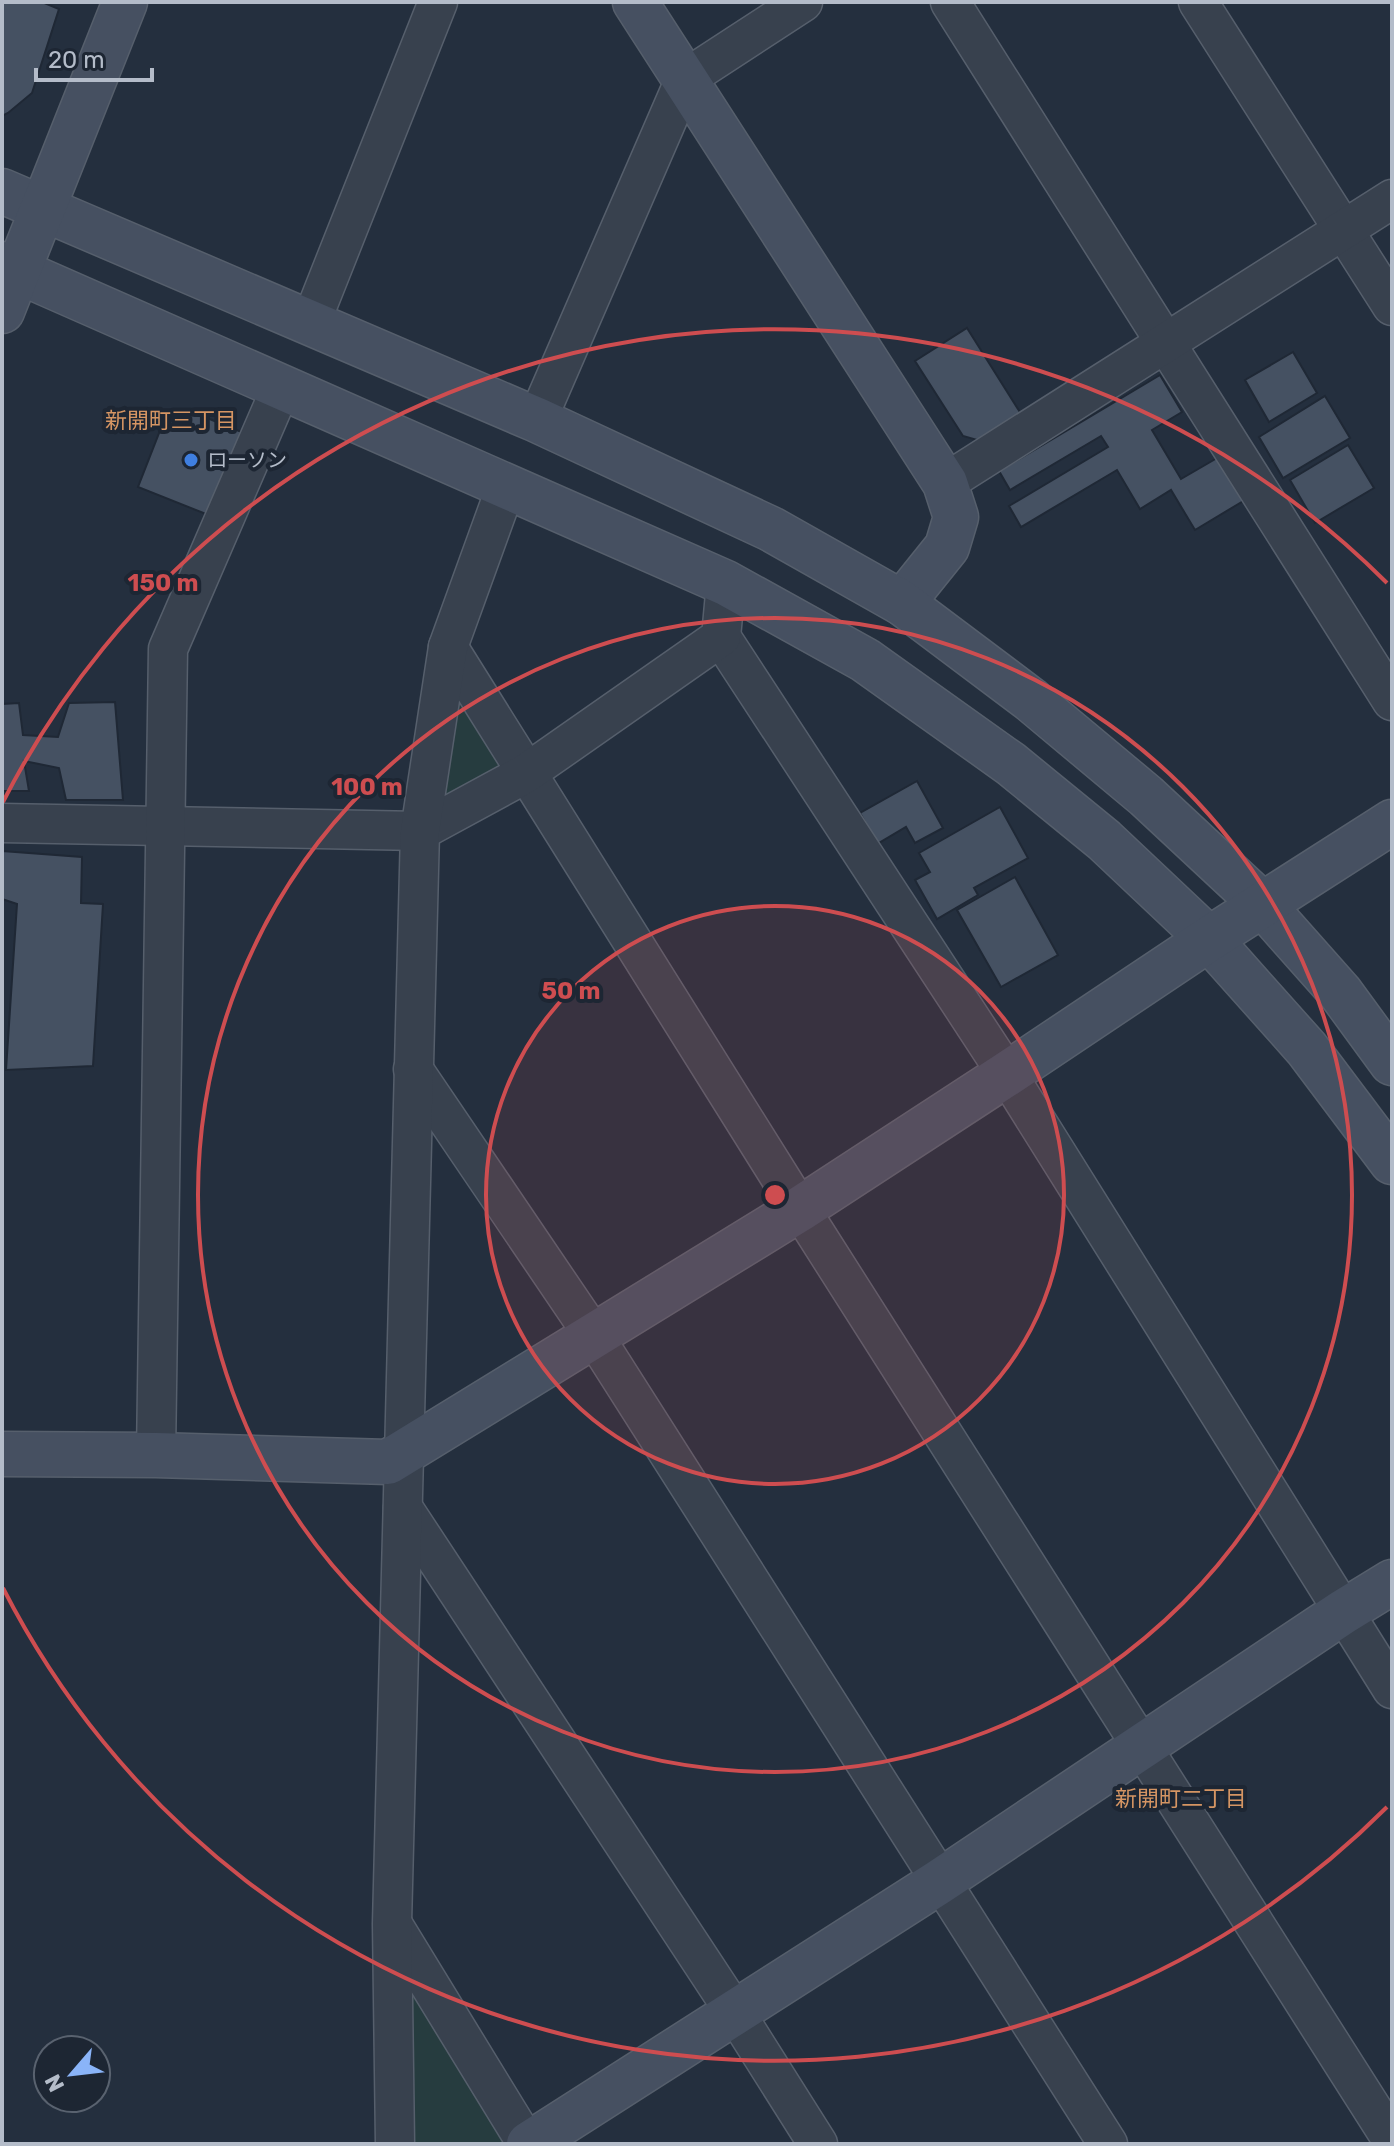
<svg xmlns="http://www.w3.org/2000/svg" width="1394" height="2146" font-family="Rubik,'Noto Sans JP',sans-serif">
  <rect width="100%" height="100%" fill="#242f3e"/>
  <g fill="#263c3f">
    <path d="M448,647L525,774L420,831Z"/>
    <path d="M392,1924L527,2144H395Z"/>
  </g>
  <g fill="#455162" stroke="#1f2835" stroke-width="2">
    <path d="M2,2H42L59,9L32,93L8,113L2,116Z"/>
    <path d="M967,328L1023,417L984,442L963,436L915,361Z"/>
    <path d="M1293,352L1317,393L1269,422L1245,380Z"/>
    <path d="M1160,375L1182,412L1152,430L1181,479L1224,454L1250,497L1195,530L1171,490L1140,509L1117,470L1021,527L1009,506L1108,447L1101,436L1010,490L999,471Z"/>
    <path d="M1325,396L1350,438L1283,478L1259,437Z"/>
    <path d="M185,409L244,433L211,516L138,487L163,423Z"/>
    <path d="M1348,445L1374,488L1315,523L1290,480Z"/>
    <path d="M115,702L123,800H66L59,768L24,761L29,791H2V704L19,703L23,735L58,737L69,703Z"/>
    <path d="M917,781L943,828L915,843L906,827L877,844L860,813Z"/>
    <path d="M1000,807L1028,858L974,888L978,895L937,919L915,880L930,872L919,853Z"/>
    <path d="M2,851L82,857L81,903L103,904L93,1066L6,1070L17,904L2,899Z"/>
    <path d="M1015,877L1058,955L1001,987L957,910Z"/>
  </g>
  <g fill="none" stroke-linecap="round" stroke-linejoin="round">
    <g stroke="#565f6c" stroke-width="41">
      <g id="street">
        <path d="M950,2L1392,701"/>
        <path d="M1198,2L1392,306"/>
        <path d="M311,322L438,2"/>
        <path d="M537,420L685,79L803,2"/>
        <path d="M945,483L1392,199"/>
        <path d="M721,637L1007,1074L1392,1689"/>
        <path d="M448,647L800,1209L1392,2140"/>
        <path d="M2,823L420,831L525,774L721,637L726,583"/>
        <path d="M413,1069L594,1336L1108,2144"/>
        <path d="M156,1455L168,649L281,388"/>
        <path d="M403,1508L736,2014L818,2144"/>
        <path d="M393,1925L527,2144"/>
        <path d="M395,2144L392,1924L420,831L448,647L507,484"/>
      </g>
    </g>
    <g stroke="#565f6c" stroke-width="47">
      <g id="secondary">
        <path d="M635,2L945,483L956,517L947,547L902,603"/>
        <path d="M2,191L537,420L771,529L902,603L1031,700L1146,796L1262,904L1340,992L1392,1063"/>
        <path d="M2,264L726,583L865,660L1011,764L1104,840L1209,939L1307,1049L1392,1162"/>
        <path d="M2,311L125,2"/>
        <path d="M2,1454L156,1455L388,1462L800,1209L1007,1074L1209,939L1392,822"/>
        <path d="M529,2144L939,1882L1343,1612L1392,1582"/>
      </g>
    </g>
    <use href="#street" stroke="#38414e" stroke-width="38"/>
    <use href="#secondary" stroke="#465061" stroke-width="44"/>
  </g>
  <circle cx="775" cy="1195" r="289" fill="#ce4d50" fill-opacity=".12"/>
  <g fill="none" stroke="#ce4d50" stroke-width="4">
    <circle cx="775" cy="1195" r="289"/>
    <circle cx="775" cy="1195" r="577"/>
    <path d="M1387 1807A866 866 0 0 1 3 1588M3 802A866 866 0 0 1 1387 583"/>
  </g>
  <circle fill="#3f7fe0" stroke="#1d2633" stroke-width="3" cx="191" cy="460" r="8"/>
  <g text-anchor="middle" stroke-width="8" stroke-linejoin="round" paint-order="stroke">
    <g font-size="20" fill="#b4bcc9" stroke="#1d2633" text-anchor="start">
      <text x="207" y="467">ローソン</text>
    </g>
    <g font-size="22" fill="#d59563" stroke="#1d2633">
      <text x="171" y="428">新開町三丁目</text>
      <text x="1181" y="1806">新開町二丁目</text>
    </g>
  </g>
  <circle cx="775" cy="1195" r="12" fill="#ce4d50" stroke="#1d2633" stroke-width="4"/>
  <g font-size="24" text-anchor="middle" font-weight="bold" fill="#ce4d50" stroke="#1d2633" stroke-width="8" stroke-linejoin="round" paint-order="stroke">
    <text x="163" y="591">150 m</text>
    <text x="367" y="795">100 m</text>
    <text x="571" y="999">50 m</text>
  </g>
  <rect width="1394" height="2146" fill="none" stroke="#b4bcc9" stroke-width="8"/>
  <g transform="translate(72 2074) rotate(242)"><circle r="38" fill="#1d2633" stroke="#59626f" stroke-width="2"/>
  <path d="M0-6L14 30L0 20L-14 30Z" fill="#8ab4f8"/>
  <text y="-12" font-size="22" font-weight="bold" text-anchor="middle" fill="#b4bcc9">N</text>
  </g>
  <path d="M36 68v12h116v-12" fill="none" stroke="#b4bcc9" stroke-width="4"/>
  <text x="48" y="68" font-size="24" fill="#b4bcc9" stroke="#1d2633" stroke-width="6" paint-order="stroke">20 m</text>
</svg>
